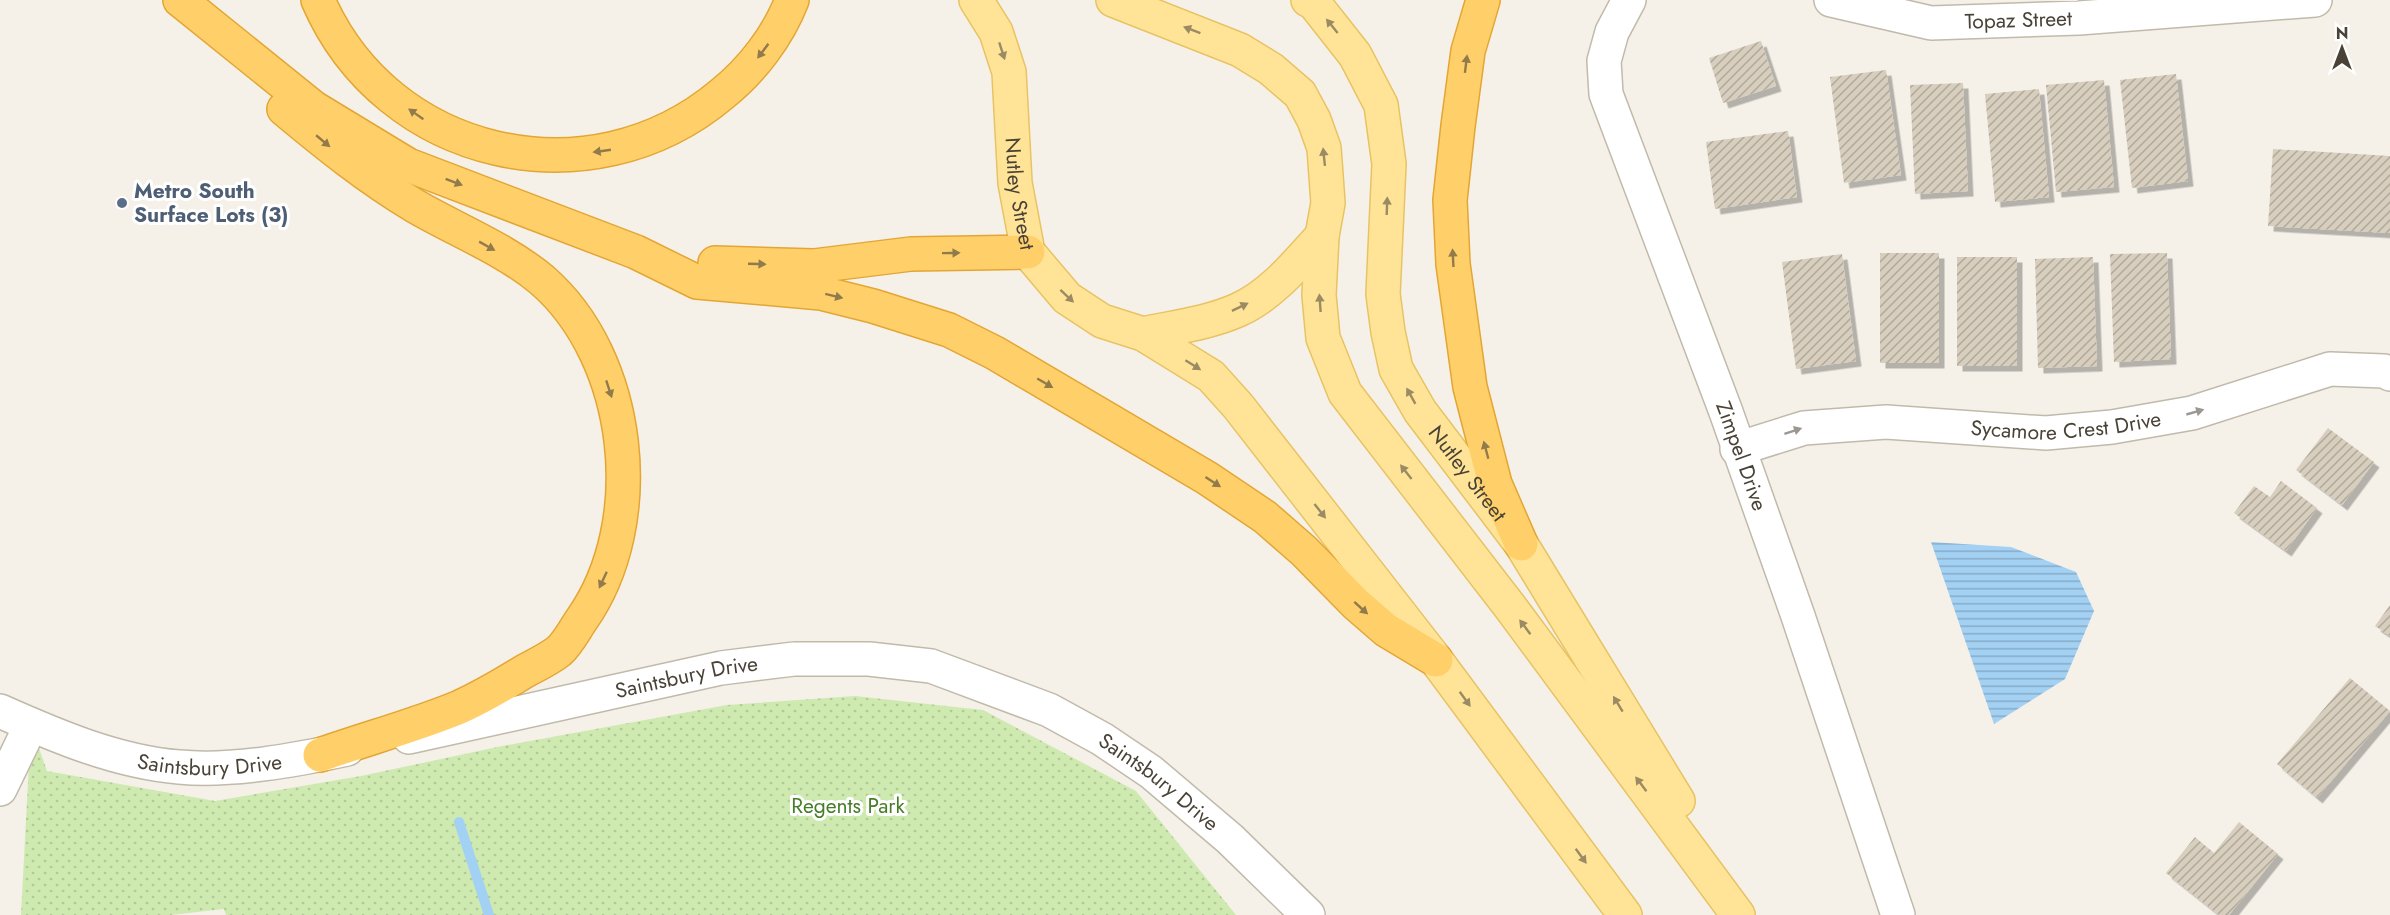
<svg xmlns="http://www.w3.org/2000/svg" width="2390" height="915" font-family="Jost,sans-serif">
  <defs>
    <pattern id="park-dots" width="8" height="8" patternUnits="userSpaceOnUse" patternTransform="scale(1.5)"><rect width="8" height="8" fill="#cfeab0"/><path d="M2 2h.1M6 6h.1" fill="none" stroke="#b3ca98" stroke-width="1.8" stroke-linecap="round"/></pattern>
    <pattern id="water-rules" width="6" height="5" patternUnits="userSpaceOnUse" patternTransform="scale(1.5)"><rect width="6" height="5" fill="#a3d1f3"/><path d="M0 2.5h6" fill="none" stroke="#87abc6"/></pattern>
    <pattern id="building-hatch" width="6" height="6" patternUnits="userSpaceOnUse" patternTransform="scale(1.5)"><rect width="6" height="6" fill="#d7cebe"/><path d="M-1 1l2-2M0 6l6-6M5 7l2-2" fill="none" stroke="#b0a99b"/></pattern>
    <filter id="shadow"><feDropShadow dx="5.5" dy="5.5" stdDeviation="0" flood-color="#0004"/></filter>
  </defs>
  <rect width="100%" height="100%" fill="#f5f1e9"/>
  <path fill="url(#park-dots)" d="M855,696L983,710L1136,791L1236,915H226L224,909L171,915H21L31,725L47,771L215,801L361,776L502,746L727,705Z"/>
  <path fill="url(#water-rules)" d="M1931,542L2011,547L2076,572L2094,611L2065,679L1994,724Z"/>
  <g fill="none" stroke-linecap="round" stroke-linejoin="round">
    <path stroke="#a3d1f3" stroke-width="10" d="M459,822L489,915"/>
  </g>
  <g fill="url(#building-hatch)" filter="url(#shadow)">
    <path d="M1761,41L1776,86L1723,103L1709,58Z"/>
    <path d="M1886,70L1901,175L1844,183L1830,77Z"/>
    <path d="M2176,74L2188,181L2132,188L2120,80Z"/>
    <path d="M2104,80L2114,187L2056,192L2046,85Z"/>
    <path d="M1963,83L1968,191L1915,194L1910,85Z"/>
    <path d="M2039,89L2049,197L1995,202L1985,94Z"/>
    <path d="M1788,131L1797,197L1715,209L1706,142Z"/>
    <path d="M2273,149L2390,156V233L2268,226Z"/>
    <rect x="1880" y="253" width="59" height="110"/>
    <path d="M2167,253L2171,359L2114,362L2110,254Z"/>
    <path d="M1842,254L1856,361L1796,369L1782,262Z"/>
    <rect x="1957" y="257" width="60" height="109"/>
    <path d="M2093,257L2097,366L2038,368L2035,259Z"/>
    <path d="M2328,428L2374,462L2342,505L2296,470Z"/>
    <path d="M2281,481L2317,508L2286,551L2234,513L2254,486L2270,497Z"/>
    <path d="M2390,605V636L2375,626Z"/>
    <path d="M2350,678L2390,711L2317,798L2277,764Z"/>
    <path d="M2239,822L2278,854L2229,915H2219L2166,873L2195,837L2214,853Z"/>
  </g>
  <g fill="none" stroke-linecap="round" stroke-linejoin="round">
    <g stroke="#c1baab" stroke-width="36">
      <g id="minor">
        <path id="s1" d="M1629,0L1612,32L1604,61L1606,94L1726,412L1798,616L1898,915"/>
        <path id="s2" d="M1831,0L1931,23L2079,18L2315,0"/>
        <path id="s3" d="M1737,449L1804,428L1886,422L2046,433L2112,427L2192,413L2330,369L2384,371L2390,374"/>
        <path id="s4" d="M0,711C56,736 117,762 179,767C231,772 296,760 347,749"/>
        <path id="s5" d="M409,737L721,668L794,659H869L931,666L1049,710L1102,739L1151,772L1230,839L1308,915"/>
        <path d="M0,789L31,725"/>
      </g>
    </g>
    <g stroke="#e8c363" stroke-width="36">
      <g id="major">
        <path id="s6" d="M976,0L996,32L1009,72L1015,183L1028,252L1067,298L1102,321L1143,334L1211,376L1238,406L1436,660L1625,915"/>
        <path d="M1113,0L1240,50L1271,69L1300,94L1314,120L1324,148L1328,203L1322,236L1319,295L1323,338L1345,393L1511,608L1738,915"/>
        <path id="s7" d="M1308,0L1314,3L1355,55L1381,105L1389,164L1383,294L1388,332L1396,369L1420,411L1521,544L1678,801"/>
        <path d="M1143,334C1175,327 1209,323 1238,310C1272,295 1298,262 1322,236"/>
      </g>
    </g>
    <g stroke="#e3a634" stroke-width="36">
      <g id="highway">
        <path d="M180,0L314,108L408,165L636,252L697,282L821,293L873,306L949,330L995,353L1207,478L1265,517L1304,551L1356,604L1386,630L1436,660"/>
        <path d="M318,0C387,159 590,205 722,94C752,70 778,36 792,0"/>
        <path d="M1483,0L1468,51L1458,126L1450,200L1453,264L1470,387L1495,484L1521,544"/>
        <path d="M284,109C326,144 368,178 415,206C456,230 505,249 542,280C632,358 650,522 582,619C575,629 568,643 559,651C549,659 536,665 525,671C504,684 482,697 460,707C417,725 365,739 320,755"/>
        <path d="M715,263L814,266L911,254L1028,252"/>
      </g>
    </g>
    <use href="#minor" stroke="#fff" stroke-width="33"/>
    <use href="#major" stroke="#ffe498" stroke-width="33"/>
    <use href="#highway" stroke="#ffd06a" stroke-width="33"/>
  </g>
  <defs><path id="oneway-solid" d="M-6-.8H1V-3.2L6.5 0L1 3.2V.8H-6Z" transform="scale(1.5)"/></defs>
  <g fill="#9b8b63">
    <use href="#oneway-solid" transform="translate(1332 26) rotate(-129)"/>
    <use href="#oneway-solid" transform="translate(1192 30) rotate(-159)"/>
    <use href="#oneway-solid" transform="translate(1002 51) rotate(72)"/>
    <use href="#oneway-solid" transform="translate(1324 157) rotate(-96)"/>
    <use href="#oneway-solid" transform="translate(1387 206) rotate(-88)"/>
    <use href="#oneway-solid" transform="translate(1067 296) rotate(43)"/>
    <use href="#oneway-solid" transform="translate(1320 303) rotate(-94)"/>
    <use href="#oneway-solid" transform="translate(1240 307) rotate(-26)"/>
    <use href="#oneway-solid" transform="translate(1193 365) rotate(32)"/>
    <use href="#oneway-solid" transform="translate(1411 396) rotate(-119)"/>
    <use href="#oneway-solid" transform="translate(1406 472) rotate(-128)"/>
    <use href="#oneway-solid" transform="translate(1320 511) rotate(52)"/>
    <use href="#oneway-solid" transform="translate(1525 627) rotate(-127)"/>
    <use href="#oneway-solid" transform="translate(1465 699) rotate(54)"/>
    <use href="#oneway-solid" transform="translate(1618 704) rotate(-121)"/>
    <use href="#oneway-solid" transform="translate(1641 784) rotate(-127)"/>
    <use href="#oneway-solid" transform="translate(1581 856) rotate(54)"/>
  </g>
  <g fill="#927b4b">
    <use href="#oneway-solid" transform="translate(763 51) rotate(127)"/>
    <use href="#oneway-solid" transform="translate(1466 64) rotate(-83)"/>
    <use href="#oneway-solid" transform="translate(416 114) rotate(-145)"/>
    <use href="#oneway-solid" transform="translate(323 141) rotate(40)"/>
    <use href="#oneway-solid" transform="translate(602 151) rotate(172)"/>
    <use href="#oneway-solid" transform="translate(454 182) rotate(21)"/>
    <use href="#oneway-solid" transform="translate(487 246) rotate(29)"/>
    <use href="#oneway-solid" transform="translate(951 253) rotate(-1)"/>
    <use href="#oneway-solid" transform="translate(1453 258) rotate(-93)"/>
    <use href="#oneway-solid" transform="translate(757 264) rotate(2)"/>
    <use href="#oneway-solid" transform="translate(834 296) rotate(14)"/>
    <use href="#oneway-solid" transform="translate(1045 383) rotate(30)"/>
    <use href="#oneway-solid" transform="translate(609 389) rotate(72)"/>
    <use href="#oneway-solid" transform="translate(1486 450) rotate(-105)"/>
    <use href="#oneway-solid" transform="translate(1213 482) rotate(33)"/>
    <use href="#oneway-solid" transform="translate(603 580) rotate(115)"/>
    <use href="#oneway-solid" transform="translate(1361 608) rotate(42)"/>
  </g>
  <g fill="#9b9791">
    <use href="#oneway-solid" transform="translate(2195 412) rotate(-16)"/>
    <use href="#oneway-solid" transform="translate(1793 431) rotate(-18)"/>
  </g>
  <circle fill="#5c6f8a" stroke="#fff" stroke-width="2" cx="122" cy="203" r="6"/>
  <g text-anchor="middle" stroke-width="6" stroke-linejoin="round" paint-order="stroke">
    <g font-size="21" fill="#494237" stroke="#fff">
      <text dy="7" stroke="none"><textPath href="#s2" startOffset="190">Topaz Street</textPath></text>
      <text dy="7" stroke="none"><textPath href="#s6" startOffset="202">Nutley Street</textPath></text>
      <text dy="7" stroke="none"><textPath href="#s3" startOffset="333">Sycamore Crest Drive</textPath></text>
      <text dy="7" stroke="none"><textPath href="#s1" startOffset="486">Zimpel Drive</textPath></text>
      <text dy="7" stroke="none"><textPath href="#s7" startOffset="522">Nutley Street</textPath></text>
      <text dy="7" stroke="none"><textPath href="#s5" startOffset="284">Saintsbury Drive</textPath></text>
      <text dy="7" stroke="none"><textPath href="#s4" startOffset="219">Saintsbury Drive</textPath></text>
      <text dy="7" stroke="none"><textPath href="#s5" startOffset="788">Saintsbury Drive</textPath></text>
    </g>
    <g font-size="21" font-weight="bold" fill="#4e5e75" stroke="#fff" text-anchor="start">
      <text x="134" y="198">Metro South<tspan x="134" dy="24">Surface Lots (3)</tspan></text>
    </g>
    <g font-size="21" fill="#467e27" stroke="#fff">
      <text x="848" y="813">Regents Park</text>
    </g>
  </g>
  <g transform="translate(2342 48)" stroke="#ffffff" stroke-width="4.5" paint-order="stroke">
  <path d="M0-4.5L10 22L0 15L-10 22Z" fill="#494237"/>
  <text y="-9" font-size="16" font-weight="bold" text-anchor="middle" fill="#494237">N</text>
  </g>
</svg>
